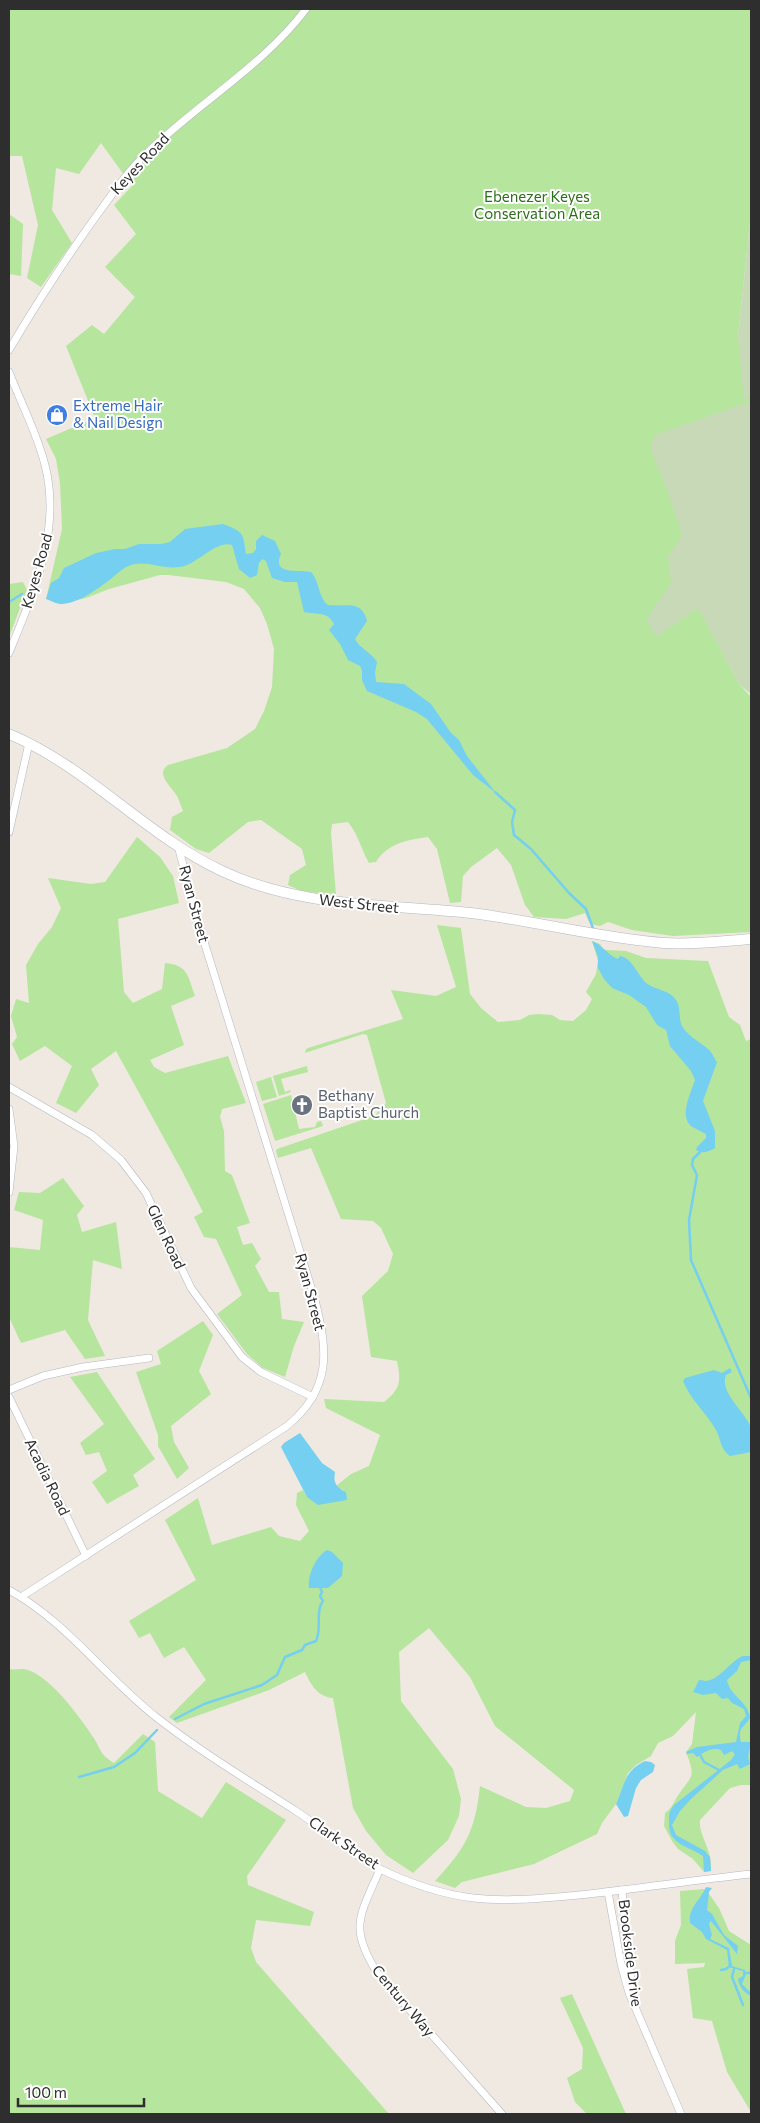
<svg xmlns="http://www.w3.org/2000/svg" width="760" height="2123" font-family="Commissioner,sans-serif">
  <rect width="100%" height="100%" fill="#efe9e1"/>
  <g fill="#b6e59e">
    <path d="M9,9H751V211L738,337L751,342V452L673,625L698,607L740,685L751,697V932L673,936L632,930L608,922L600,926L590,924L585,913L566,919L534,917L525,905L511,865L497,848L471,867L463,876L461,902L450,903L437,849L428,837C407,840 388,843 376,862L369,863C361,849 358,834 348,822L332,824L331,833L336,895L301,891L288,885L290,875L306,865L302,849L261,820L248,822L209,853L196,849L170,830L172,817L183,811C181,806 179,800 177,796C171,786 155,774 168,765L227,748L255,729L264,711L272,687L274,649L267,624L260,608L244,589L226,582L168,575H160L109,589L86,598L60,604L46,599L62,529L60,483L56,459L46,439L95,418L66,346L92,325L104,334L135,297L105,267L136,234L114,205L132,186L101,143L79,174L56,168L52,210L72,243L41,287L27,278L38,225L22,156H9Z"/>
    <path d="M9,214L23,224L21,276L9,274Z"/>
    <path d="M23,582L27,590L9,637V584Z"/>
    <path d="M137,837L160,857L173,876L179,903L118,919L124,992L133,1003L162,989L165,963C188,965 188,976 195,996L171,1006L184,1045L150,1060L154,1067L165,1073L228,1056L246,1103L222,1109L220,1117L224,1131L225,1171L232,1175L250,1223L237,1227L243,1245L252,1243L261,1259L255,1266L269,1292H279L282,1319L304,1322L294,1346L285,1377L263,1368L247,1354L217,1314L242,1295L216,1239L204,1237L194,1217L203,1212L182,1171L116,1051L91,1069L99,1085L76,1113L56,1103L72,1066L45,1046L20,1061L12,1044L17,1037L11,1016L16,999L29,1003L26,965L38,944L52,927L61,908L48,878L91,884L105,882Z"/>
    <path d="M437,925L461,928L470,994L481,1008L498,1022L520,1020L529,1015L538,1014L552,1015L560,1020L573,1021L586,1010L592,999L586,992L596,974L598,961L592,941L600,944L603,949L607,950L626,951L646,958L708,961L729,1017L740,1025L746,1041L751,1039V1785H741L730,1788L700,1820C698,1836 713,1849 711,1871L704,1872L693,1859L678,1849L672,1841L664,1826L665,1813C671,1809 673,1804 677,1797C691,1775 697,1780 686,1752L692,1744L696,1712L673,1736L658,1743L651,1756L636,1765L628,1773L616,1804L602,1823L597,1834L534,1864L462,1882L455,1888L435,1881C466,1848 475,1831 480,1786L526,1807L546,1808L570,1801L574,1790L495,1726L470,1677L429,1628L399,1652L401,1701L453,1769L461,1799L459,1816L448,1840L413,1873L386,1855L366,1831L353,1808L333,1698C318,1697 311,1685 305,1672L269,1690L177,1723L169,1717L206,1680L184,1647L164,1658L150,1633L139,1638L129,1621L196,1580L165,1520L198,1498L212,1545L271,1527L279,1536L300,1541L309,1531L296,1505L297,1493L303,1490L307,1497L346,1492L336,1486L351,1474L369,1466L380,1435L326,1408L324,1399L384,1402C401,1389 401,1381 397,1361L371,1357L362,1296L388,1271L393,1254L381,1228L373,1221L341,1219L311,1148L278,1158L276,1151L277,1149L368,1118L376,1114L386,1103L367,1035L363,1034L305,1053L306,1049L311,1047L403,1019L391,990L436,996L456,987Z"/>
    <path d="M307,1066L308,1072L281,1079L285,1092L290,1090L291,1092L279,1096L273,1076Z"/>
    <path d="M271,1077L277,1097L262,1101L256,1082Z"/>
    <path d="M291,1095L299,1129L315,1127L317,1122L321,1121L323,1126L275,1141L263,1104Z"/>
    <path d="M63,1178L84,1206L77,1215L82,1232L116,1222L122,1269L93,1260L88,1320L105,1356L85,1359L65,1330L21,1343L9,1317V1247L40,1250L43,1220L14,1210L19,1192L40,1193Z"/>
    <path d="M203,1321L213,1335L199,1371L211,1394L171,1426L174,1442L189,1468L177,1479L158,1446V1435L136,1372L161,1364L157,1351Z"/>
    <path d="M97,1372L155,1459L133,1475L139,1486L107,1504L92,1482L107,1471L99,1452L86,1455L80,1443L104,1424L70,1377Z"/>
    <path d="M9,1669C14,1670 19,1669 24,1669C48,1673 80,1717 93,1737C102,1750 99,1754 114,1763L143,1734L155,1742L158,1791L202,1818L226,1782L286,1820L247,1876L248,1885L314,1912L310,1926L256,1920L251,1948L256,1962L389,2114H9Z"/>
    <path d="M705,1889V1891H707L719,1908L729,1931L751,1945V2112L727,2072L712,2021L693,2018L687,1969L704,1967L705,1963L675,1964V1941L681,1925L680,1891Z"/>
    <path d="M572,1994L626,2114H587L575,2102L567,2078L582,2069L583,2048L560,1998Z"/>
  </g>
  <g fill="#c8d9b8">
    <path d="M751,211V397L744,399L738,337Z"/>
    <path d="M751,401V694L740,685L698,608L656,637L646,620L671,583L668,557L682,535L665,484L653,456L651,445L655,435Z"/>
  </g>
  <g fill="#75cff0">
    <path d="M223,524C244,532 243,533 246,554L253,553L256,549V541L262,535L275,541L281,554C271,576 299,569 311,572C320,582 318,597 328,605C345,607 362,599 367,621L355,639C360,649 371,652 377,662L375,673L376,682L404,684L431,704L451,733L459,740L467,756L496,793L473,775L427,719L416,712L367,691L362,680V671L360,666L348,660L340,644L329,630L334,624C328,611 317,615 304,612L297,582H285L272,578L266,561L262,559L259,563L257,575L250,578L239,569L232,545C217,540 199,562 184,566C167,571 149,561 135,564C126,565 118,573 112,578C99,588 78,604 61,604C56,604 50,600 46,599L51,583L59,578L64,568L96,553L115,549H125L139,544H161L170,542L185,529Z"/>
    <path d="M592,941C603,945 607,955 618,959L620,956C632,958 637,974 646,983C655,990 670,990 676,1000C682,1008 677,1021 684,1029C691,1038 700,1042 708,1049C712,1052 714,1058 717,1062L703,1101L715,1131V1148C708,1152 703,1154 696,1150L697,1147L706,1138V1134C701,1131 695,1129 691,1126C679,1116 691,1092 695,1080L691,1071L670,1046L666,1030L657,1025L646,1007L629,995L612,988L604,979L598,968V957Z"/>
    <path d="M730,1368L732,1372L726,1375C719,1393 746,1412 751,1428C753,1434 751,1445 751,1452L730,1456C721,1450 721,1441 717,1432C708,1414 691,1401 683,1381L685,1378L714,1370L722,1373Z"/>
    <path d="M300,1433L322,1463L335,1472C333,1483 336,1487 346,1492L347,1500L318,1505L307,1497L281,1447L284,1443Z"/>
    <path d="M327,1550L332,1552L343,1563L342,1576L328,1588H309C307,1576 316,1556 327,1550Z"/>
    <path d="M743,1656H751V1660L741,1662L737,1671L727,1680C730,1697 748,1700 750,1718C744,1728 737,1727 741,1742H751L748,1757L750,1764L740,1769L737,1764L723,1770L691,1799L680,1811L672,1825L676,1835L705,1851L710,1857L711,1871L704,1872L703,1856C688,1846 669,1844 669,1825C669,1817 668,1812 674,1805L731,1760L735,1754L732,1751L724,1755L721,1750C711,1747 705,1752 697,1757L693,1753L687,1754L686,1752L697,1747L736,1742L740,1723L746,1716L744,1709L732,1703L728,1698L722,1699L716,1693L703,1695L693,1692L699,1680C702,1680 704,1681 706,1681C721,1679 730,1661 743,1656Z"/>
    <path d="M645,1761L651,1762L655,1765L653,1772L641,1780L636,1788L628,1816L624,1817L616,1804C625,1784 624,1771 645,1761Z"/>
    <path d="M706,1887L712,1888L709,1892L707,1910L712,1914L724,1935L738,1946L737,1954L711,1921L709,1924L712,1935L710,1939L729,1948L732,1966L745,1970L746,1974L742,1984L751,1993V1996C745,1993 739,1987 738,1979L743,1976V1971L729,1967L727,1950L706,1939L702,1932L690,1923C688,1907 701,1900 706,1887Z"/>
  </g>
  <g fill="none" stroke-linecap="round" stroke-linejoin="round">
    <g stroke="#75cff0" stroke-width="2.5">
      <path d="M9,602L22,594"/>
      <path d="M495,792L515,810L512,822L514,835L531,849L569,893L586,909L594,931"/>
      <path d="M702,1150L693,1159L692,1165L697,1175L689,1220L691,1260L751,1398"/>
      <path d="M175,1719L204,1704L262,1685L277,1675L285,1657L302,1650L305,1645L316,1641C322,1630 315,1611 323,1601L320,1596L322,1592L320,1587"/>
      <path d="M699,1753L704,1762L719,1770"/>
      <path d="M79,1777L114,1767L135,1753L157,1730"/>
      <path d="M734,1969L732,1977L743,2005"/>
      <path d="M721,1970L726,1969L730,1966"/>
      <path d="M745,1973H751"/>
    </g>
    <g stroke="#b4b7c1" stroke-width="8">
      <g id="minor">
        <path d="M9,350C35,306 62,264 92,222C109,199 125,174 146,154C198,103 262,67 306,9"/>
        <path d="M9,372C21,403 37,433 45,465C62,531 33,593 9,653"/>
        <path d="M9,832L29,743"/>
        <path d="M9,1087L92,1135L121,1160L146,1193L191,1288L242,1357L261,1372L313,1397"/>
        <path d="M9,1109L14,1146L9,1192"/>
        <path d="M9,1390L43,1376L83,1367L149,1358"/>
        <path d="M9,1397L86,1556"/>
        <path d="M9,1590C67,1622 104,1676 156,1717C201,1752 249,1781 296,1811C325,1830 350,1853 380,1869C409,1883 441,1894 473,1898C508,1902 544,1898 579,1895C636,1889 694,1880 751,1874"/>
        <path d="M21,1597L287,1426C332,1389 328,1351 315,1300L202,935L178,846"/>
        <path d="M380,1869C360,1916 348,1927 378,1974L502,2114"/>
        <path d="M622,1890L629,1968L635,2001"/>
        <path d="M608,1892L621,1964L629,1993L681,2114"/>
      </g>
    </g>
    <g stroke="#b4b7c1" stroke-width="11">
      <path id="secondary" d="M9,734C88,767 145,835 222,871C300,908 387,904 471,913C536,921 599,938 664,943C693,945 722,941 751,939"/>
    </g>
    <use href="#minor" stroke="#fff" stroke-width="7"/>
    <use href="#secondary" stroke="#fff" stroke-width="10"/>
  </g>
  <defs>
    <g id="shop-disc" transform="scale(1.125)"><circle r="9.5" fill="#3f7fe0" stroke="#fff"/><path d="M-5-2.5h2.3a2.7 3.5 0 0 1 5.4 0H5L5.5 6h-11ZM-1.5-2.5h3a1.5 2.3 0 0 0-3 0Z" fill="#fff"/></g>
    <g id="church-disc" transform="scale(1.125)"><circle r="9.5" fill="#6b7280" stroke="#fff"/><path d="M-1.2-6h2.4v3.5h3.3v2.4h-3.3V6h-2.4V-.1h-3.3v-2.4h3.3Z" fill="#fff"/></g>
  </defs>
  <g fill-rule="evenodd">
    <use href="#shop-disc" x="57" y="415"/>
    <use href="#church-disc" x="302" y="1105"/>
  </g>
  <g text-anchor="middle" stroke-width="4" stroke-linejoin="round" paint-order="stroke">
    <g font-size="15" fill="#2e2e2e" stroke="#fff">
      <text transform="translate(140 164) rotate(-47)" y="5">Keyes Road</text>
      <text transform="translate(37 571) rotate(-74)" y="5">Keyes Road</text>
      <text transform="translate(194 904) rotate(75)" y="5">Ryan Street</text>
      <text transform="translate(359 904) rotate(6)" y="5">West Street</text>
      <text transform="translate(166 1237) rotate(65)" y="5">Glen Road</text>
      <text transform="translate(310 1292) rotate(75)" y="5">Ryan Street</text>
      <text transform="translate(47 1477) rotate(64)" y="5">Acadia Road</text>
      <text transform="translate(344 1843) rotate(34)" y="5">Clark Street</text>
      <text transform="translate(630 1953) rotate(83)" y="5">Brookside Drive</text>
      <text transform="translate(403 2001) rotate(50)" y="5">Century Way</text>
    </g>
    <g font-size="15" fill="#2c6e1b" stroke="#fff">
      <text x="537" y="202">Ebenezer Keyes<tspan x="537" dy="17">Conservation Area</tspan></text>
    </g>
    <g font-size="15" fill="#366cbe" stroke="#fff" text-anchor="start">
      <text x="73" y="411">Extreme Hair<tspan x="73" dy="17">&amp; Nail Design</tspan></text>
    </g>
    <g font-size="15" fill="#5b616d" stroke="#fff" text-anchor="start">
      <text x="318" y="1101">Bethany<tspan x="318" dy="17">Baptist Church</tspan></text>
    </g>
  </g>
  <rect width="760" height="2123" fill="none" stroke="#2e2e2e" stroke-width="20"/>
  <path d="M18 2098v8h126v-8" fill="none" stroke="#2e2e2e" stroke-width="2.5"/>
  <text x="25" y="2098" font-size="15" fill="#2e2e2e" stroke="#ffffff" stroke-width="4" paint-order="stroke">100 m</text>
</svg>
